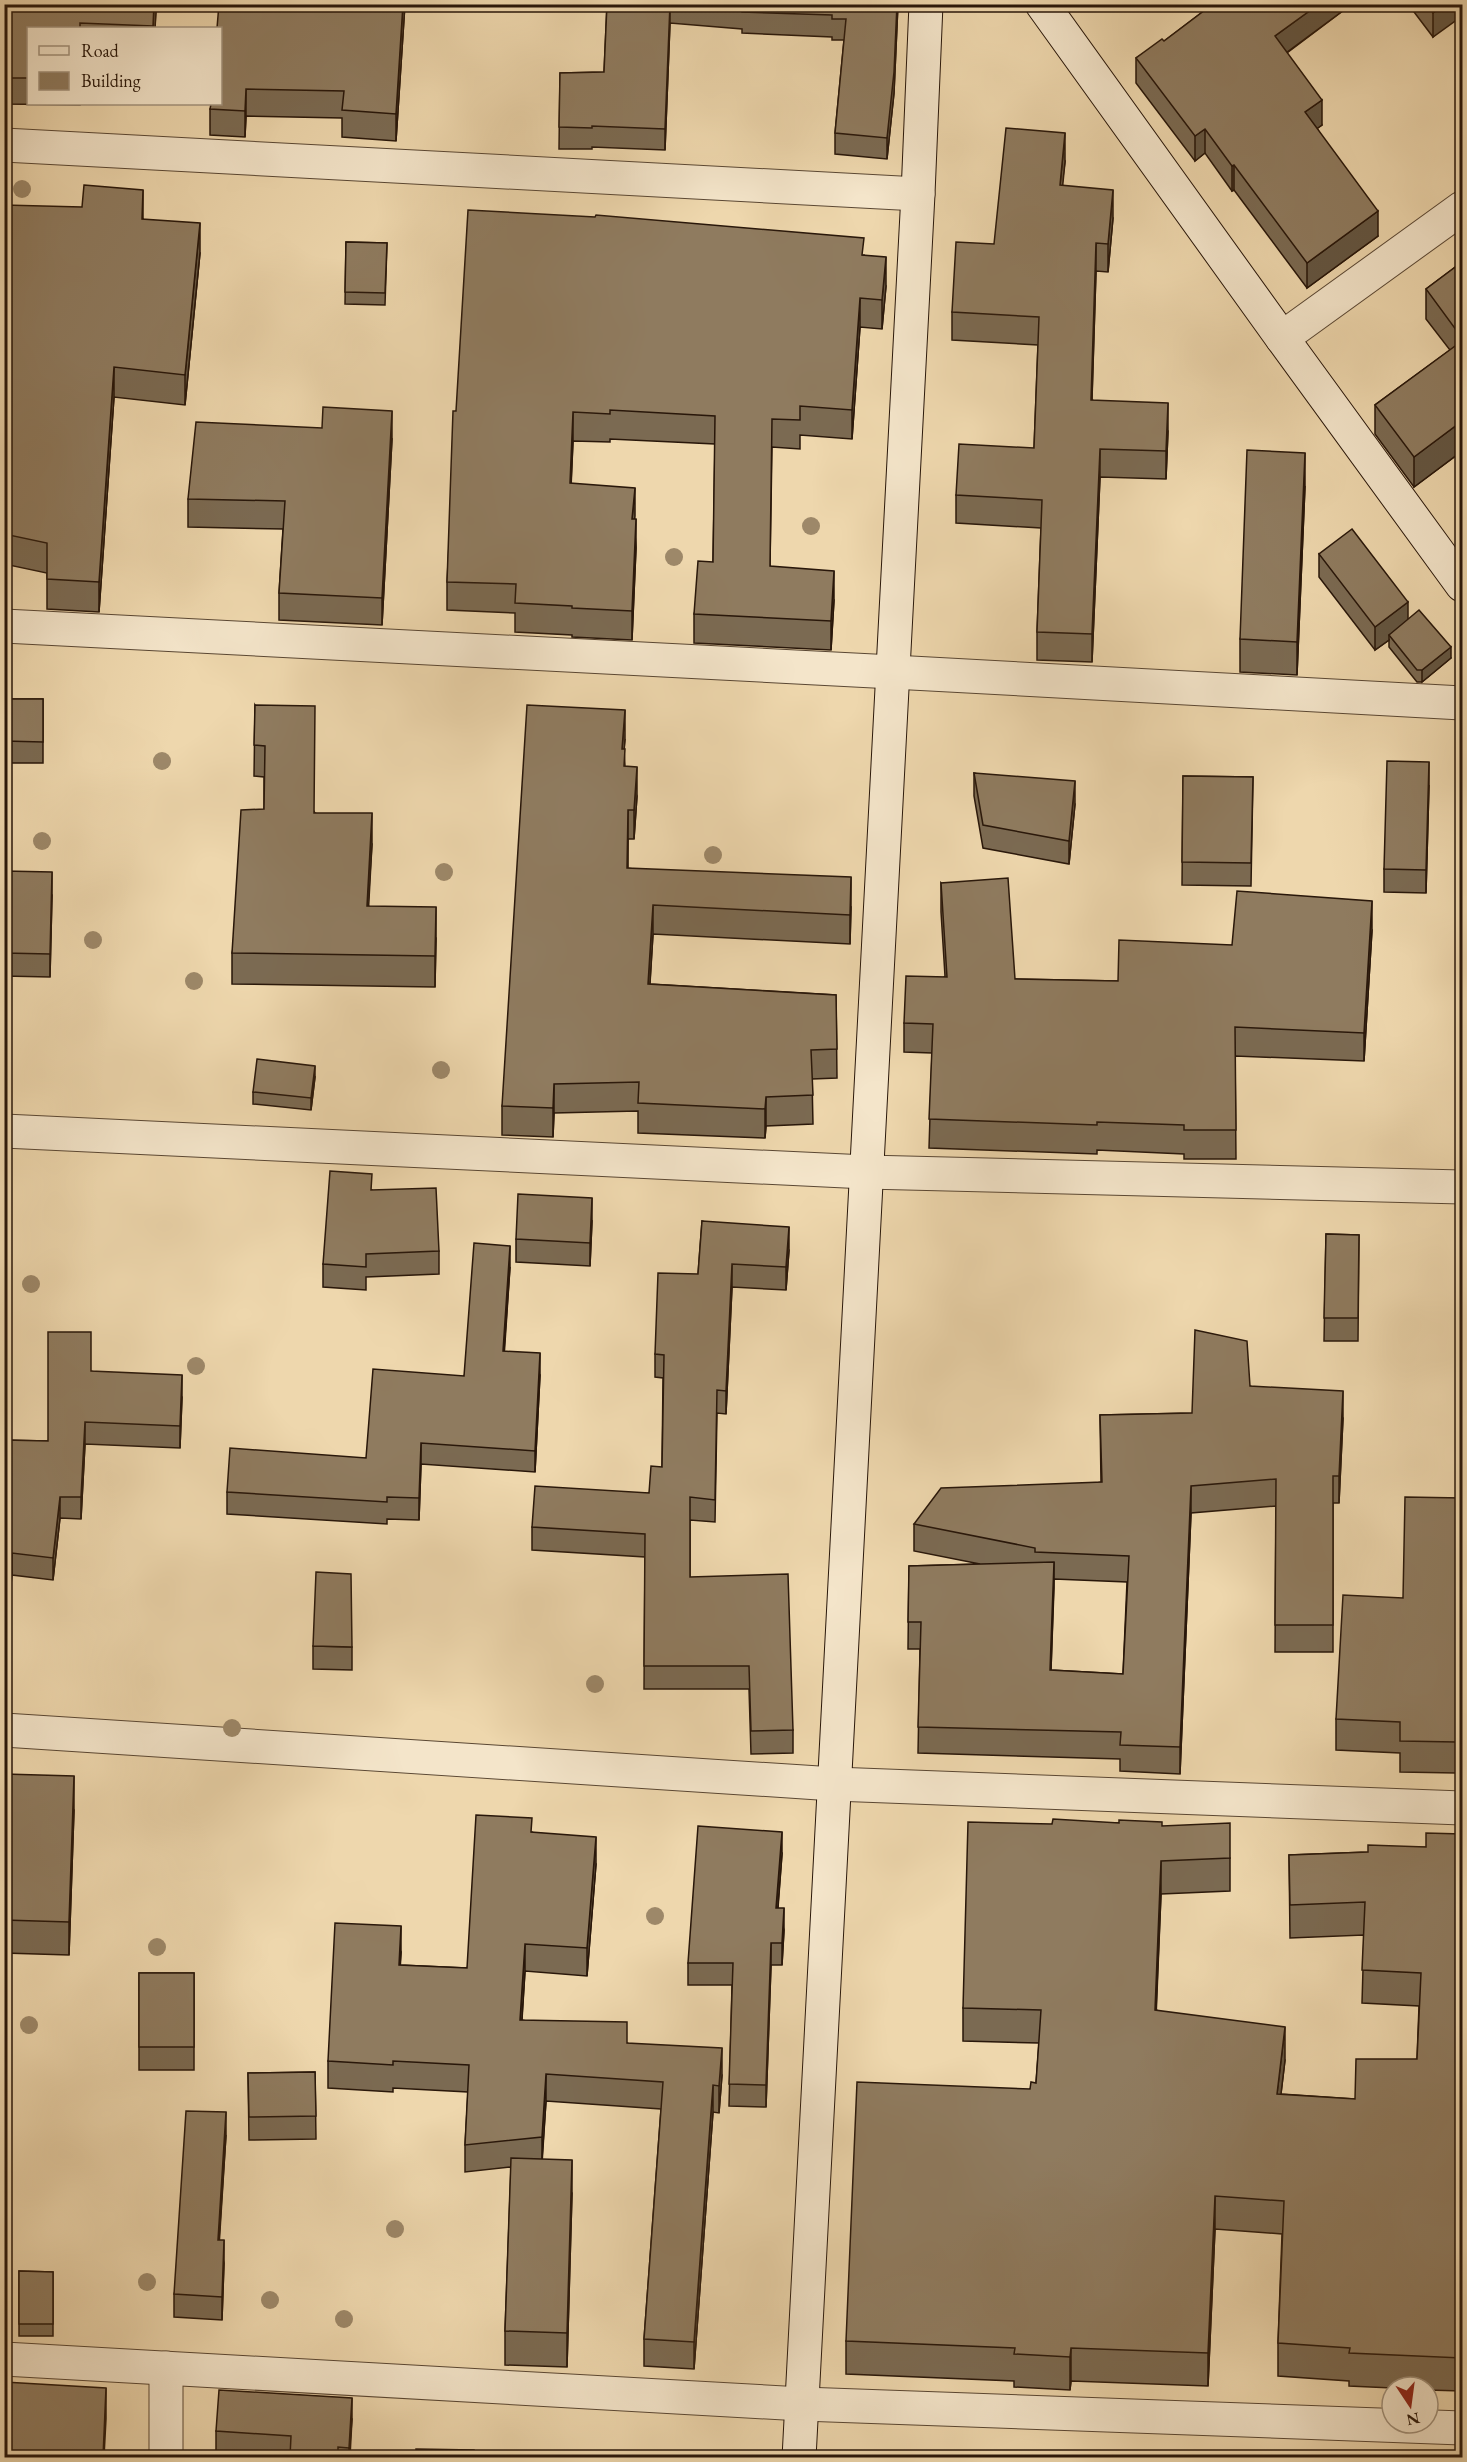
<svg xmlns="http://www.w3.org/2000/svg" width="1467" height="2462" font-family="'EB Garamond',serif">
  <rect width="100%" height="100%" fill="#eed7ad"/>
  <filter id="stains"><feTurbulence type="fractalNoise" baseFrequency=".00333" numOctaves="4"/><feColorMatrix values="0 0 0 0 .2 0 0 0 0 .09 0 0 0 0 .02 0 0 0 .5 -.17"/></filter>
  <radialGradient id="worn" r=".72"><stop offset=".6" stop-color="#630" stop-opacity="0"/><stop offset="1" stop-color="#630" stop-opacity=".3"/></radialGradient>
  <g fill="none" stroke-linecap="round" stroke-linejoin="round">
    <g stroke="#5a4733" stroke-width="35">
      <g id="street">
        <path d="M4,145L918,194"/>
        <path d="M1282,338L1462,208"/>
        <path d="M4,626L893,672L1462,703"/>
        <path d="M4,1131L866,1172L1462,1187"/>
        <path d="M4,1730L834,1784L1462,1808"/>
        <path d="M4,2359L802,2404L1462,2428"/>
        <path d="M166,2458V2368"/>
      </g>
    </g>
    <g stroke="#29170a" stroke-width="35">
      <g id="secondary">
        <path d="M1042,4L1282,338L1462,585"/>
        <path d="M799,2458L918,194L926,4"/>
      </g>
    </g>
    <use href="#street" stroke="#f4e5ca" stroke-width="33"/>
    <use href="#secondary" stroke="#f4e5ca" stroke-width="33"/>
  </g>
  <g fill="#9d8869">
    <circle cx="22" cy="189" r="9"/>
    <circle cx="811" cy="526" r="9"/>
    <circle cx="674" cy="557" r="9"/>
    <circle cx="162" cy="761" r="9"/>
    <circle cx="42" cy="841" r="9"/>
    <circle cx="713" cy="855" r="9"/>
    <circle cx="444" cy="872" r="9"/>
    <circle cx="93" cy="940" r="9"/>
    <circle cx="194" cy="981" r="9"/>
    <circle cx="441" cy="1070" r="9"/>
    <circle cx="31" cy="1284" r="9"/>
    <circle cx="196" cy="1366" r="9"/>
    <circle cx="595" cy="1684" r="9"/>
    <circle cx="232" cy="1728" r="9"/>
    <circle cx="655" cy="1916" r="9"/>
    <circle cx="157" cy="1947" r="9"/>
    <circle cx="29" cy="2025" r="9"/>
    <circle cx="395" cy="2229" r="9"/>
    <circle cx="147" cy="2282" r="9"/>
    <circle cx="270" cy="2300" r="9"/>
    <circle cx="344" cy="2319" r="9"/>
  </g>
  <g fill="#7b6a52" stroke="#29170a" stroke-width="1.5" fill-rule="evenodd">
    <path d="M4,4H156L155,28H28V104H80V105L4,104Z"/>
    <path d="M405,4L396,141L342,137V118L246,116L245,137L210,135V109Z"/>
    <path d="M607,4H898L894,93L887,159L835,154V133L844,40H832V37L742,33V29L670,23L665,150L592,147V149H559L560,73L604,72Z"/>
    <path d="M1213,4H1352L1287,53L1322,125L1317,128L1378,236L1307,288L1234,190L1232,191L1205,153L1195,161L1136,83V58L1164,41Z"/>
    <path d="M1408,4H1462L1433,37Z"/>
    <path d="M1065,162L1062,185L1113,218L1108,272L1096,271L1092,400L1168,431L1166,479L1100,477L1092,662L1037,660V632L1041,528L956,523V495L1034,448L1038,345L952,340V312L994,244Z"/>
    <path d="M4,205L143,219L200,253L185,405L114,397L99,612L47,609V573L4,564Z"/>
    <path d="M346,242L387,243L385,305L345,304Z"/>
    <path d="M864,255L886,286L882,329L860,327L852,439L800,435V449L772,447L770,566L834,600L831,650L694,643V614L713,562L715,444L610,439V442L573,441L571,483L634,519L636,548L632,640L572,637V635L515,632V613L447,610V582L456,411Z"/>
    <path d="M1462,262V451L1414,487L1375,434V405L1450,350L1426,319V289Z"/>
    <path d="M392,439L382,625L279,620V593L283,529L188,527V499Z"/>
    <path d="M1305,486L1297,675L1240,672V639Z"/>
    <path d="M1319,554L1408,619L1451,658L1422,682H1417L1389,647V640L1375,650L1319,577Z"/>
    <rect x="4" y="699" width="39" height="64"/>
    <path d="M255,705L315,813L372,844L368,906L436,938L435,987L232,984V953L264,809V777L254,776Z"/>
    <path d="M625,739L624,749L625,766L637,796L634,839H628V868L851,907L850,944L653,934L650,984L836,995L837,1078L812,1079L813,1124L766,1126L765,1138L638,1133V1111L554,1113L553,1137L502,1135V1106Z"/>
    <path d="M974,773L1075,804L1069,864L983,848L974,796Z"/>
    <path d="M1183,776L1253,777L1251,886L1182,885Z"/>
    <path d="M1429,785L1426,893L1384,892V869Z"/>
    <path d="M4,871L52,895L50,977L4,976Z"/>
    <path d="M941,883L1015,979L1118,981L1232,945L1372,930L1364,1061L1235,1056L1236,1159H1184V1154L1097,1150V1154L929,1148L932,1053L904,1052V1023L945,976L941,912Z"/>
    <path d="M315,1077L311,1110L253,1104V1092Z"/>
    <path d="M372,1190L439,1251V1274L366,1277V1290L323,1287V1264Z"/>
    <path d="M592,1221L590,1266L516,1262V1239Z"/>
    <path d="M702,1221L789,1250L786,1290L732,1287L726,1414L717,1413L715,1522L690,1520V1577L793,1730V1753L751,1754L749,1689H644L645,1557L532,1550V1527L649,1493L662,1467L663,1378L655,1377V1354L698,1274Z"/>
    <path d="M1326,1234L1359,1235L1358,1341H1324Z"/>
    <path d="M510,1267L504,1351L540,1375L535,1472L421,1464L419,1520L387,1519V1524L227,1514V1492L366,1458L464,1376Z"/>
    <path d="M91,1371L182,1397L180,1448L85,1444L81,1519L60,1518L53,1580L12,1575L4,1440L48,1441Z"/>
    <path d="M1250,1386L1343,1418L1339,1503H1333V1652H1275L1276,1506L1191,1513L1180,1774L1120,1771V1759L918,1753L920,1649H908L909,1566L980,1564L914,1551V1524L1101,1482L1100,1415L1192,1413ZM1054,1579L1127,1582L1123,1674L1051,1670Z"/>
    <path d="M1462,1528L1456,1773L1400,1772V1753L1336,1750V1719L1403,1598Z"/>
    <path d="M313,1646L352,1647V1670L313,1669Z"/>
    <path d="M4,1774L74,1810L69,1955L4,1953Z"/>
    <path d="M1119,1823L1162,1826L1230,1858V1891L1161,1894L1156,2010L1285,2060L1281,2094L1355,2099L1417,2059L1419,2006L1362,2003L1364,1935L1290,1938L1289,1855L1368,1852L1426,1847L1462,1834V2391L1428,2390V2387H1392V2388L1349,2386V2381L1278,2376V2343L1282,2234L1215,2229L1208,2386L1071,2381L1070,2390L1014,2387V2381L846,2374V2341L1030,2089L1036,2083L1039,2043L963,2041V2008L1052,1824Z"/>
    <path d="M532,1832L596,1864L587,1976L525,1971L522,2020L627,2043L722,2075L719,2113L713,2112L694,2369L644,2366V2339L661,2109L546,2101L542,2159L572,2193L567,2367L505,2365V2331L511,2167L465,2172V2145L468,2092L393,2088V2092L328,2088V2061L401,1953L400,1965L467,1968Z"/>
    <path d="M782,1854L778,1908L784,1930L782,1965H771L766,2107L729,2106L732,1985H688V1963Z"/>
    <rect x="139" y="1973" width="55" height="97"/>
    <path d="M315,2072L316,2139L249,2140L248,2073Z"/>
    <path d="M226,2135L219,2240L224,2263L222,2320L174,2317V2294Z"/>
    <path d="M19,2271L53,2272V2336H19Z"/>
    <path d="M352,2419L350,2457H290L216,2452V2431Z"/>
  </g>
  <g fill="#645642" stroke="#29170a" stroke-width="1.5">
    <path d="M154,4H156V13L155,28H153Z"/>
    <path d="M403,4H405L396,141V114Z"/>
    <path d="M670,4V23L665,150V129Z"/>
    <path d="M897,4H898L894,93L887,159V138Z"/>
    <path d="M1319,4H1352L1275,61V36Z"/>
    <path d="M1444,4H1462V16L1433,37V13Z"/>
    <path d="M246,89V116L245,137V111Z"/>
    <path d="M1322,100V125L1305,137V112Z"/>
    <path d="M1205,129V153L1195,161V136Z"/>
    <path d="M1065,133V162L1060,213V185Z"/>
    <path d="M1234,165V190L1232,191V166Z"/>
    <path d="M143,190V220L142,219Z"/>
    <path d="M1113,190V218L1108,272V244Z"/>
    <path d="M1378,211V236L1307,288V263Z"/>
    <path d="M200,223V253L185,405V375Z"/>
    <path d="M1096,243V271L1091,428V400Z"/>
    <path d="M886,257V286L882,329V300Z"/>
    <path d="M860,298V327L852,439V410Z"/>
    <path d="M114,367V397L99,612V582Z"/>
    <path d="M1168,403V431L1166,479V451Z"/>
    <path d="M392,411V439L382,625V598Z"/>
    <path d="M573,412V441L570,512V483Z"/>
    <path d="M1462,421V451L1414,487V457Z"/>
    <path d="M1100,449V477L1092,662V634Z"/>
    <path d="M1305,453V486L1297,675V642Z"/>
    <path d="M635,488V516L632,547V519Z"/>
    <path d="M636,519V548L632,640V611Z"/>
    <path d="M834,571V600L831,650V621Z"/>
    <path d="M1408,602V625L1389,635V640L1375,650V627Z"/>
    <path d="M1451,647V658L1422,682V670Z"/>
    <path d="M625,710V739L622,778V749Z"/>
    <path d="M1429,762V785L1426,893V870Z"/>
    <path d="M637,767V796L634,839V810Z"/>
    <path d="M1075,781V804L1069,864V841Z"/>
    <path d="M628,810V839L627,897V868Z"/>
    <path d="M372,813V844L367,937V906Z"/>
    <path d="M52,872V895L50,977V954Z"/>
    <path d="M851,877V907L850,944V915Z"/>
    <path d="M1372,901V930L1364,1061V1033Z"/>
    <path d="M653,905V934L648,1013V984Z"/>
    <path d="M436,907V938L435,987V956Z"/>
    <path d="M315,1066V1077L311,1110V1098Z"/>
    <path d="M554,1084V1113L553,1137V1108Z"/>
    <path d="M766,1097V1126L765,1138V1109Z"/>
    <path d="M592,1198V1221L590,1266V1243Z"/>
    <path d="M789,1227V1250L786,1290V1267Z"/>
    <path d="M510,1246V1267L503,1373V1351Z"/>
    <path d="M732,1264V1287L726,1414V1391Z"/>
    <path d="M540,1353V1375L535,1472V1451Z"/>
    <path d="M182,1375V1397L180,1448V1426Z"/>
    <path d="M1343,1391V1418L1339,1503V1476Z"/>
    <path d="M85,1422V1444L81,1519V1497Z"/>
    <path d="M421,1443V1464L419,1520V1498Z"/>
    <path d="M1191,1486V1513L1180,1774V1747Z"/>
    <path d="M60,1497V1518L53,1580V1558Z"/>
    <path d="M1462,1498V1528L1456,1773V1742Z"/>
    <path d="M12,1553V1575L4,1653V1632Z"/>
    <path d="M1054,1562V1588L1050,1697V1670Z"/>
    <path d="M74,1776V1810L69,1955V1922Z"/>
    <path d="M782,1832V1854L776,1930V1908Z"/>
    <path d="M596,1837V1864L587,1976V1948Z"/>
    <path d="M1161,1861V1894L1155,2043V2010Z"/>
    <path d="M784,1908V1930L782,1965V1943Z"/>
    <path d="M401,1926V1953L399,1992V1965Z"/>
    <path d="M771,1943V1965L766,2107V2085Z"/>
    <path d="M525,1944V1971L520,2047V2020Z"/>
    <path d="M1285,2027V2060L1277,2127V2094Z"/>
    <path d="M722,2048V2075L719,2113V2086Z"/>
    <path d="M546,2074V2101L542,2164V2137Z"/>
    <path d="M713,2085V2112L694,2369V2342Z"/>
    <path d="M226,2112V2135L218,2263V2240Z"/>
    <path d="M572,2160V2193L567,2367V2333Z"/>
    <path d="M1215,2196V2229L1208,2386V2353Z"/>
    <path d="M224,2240V2263L222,2320V2297Z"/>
    <path d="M1071,2348V2381L1070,2390V2357Z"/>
    <path d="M106,2388V2419L104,2457H103Z"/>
    <path d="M352,2398V2419L349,2457V2448Z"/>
  </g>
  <g fill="#8f7b5f" stroke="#29170a" stroke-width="1.5">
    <path d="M4,4H154L153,26L80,23V28H28V78H4Z"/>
    <path d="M219,4H403L396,114L342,110L344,91L246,89L245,111L210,109L211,104H220V28H217Z"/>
    <path d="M607,4H670L665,129L592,126V128L559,127L560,73L604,72Z"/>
    <path d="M702,4H897L894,72L887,138L835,133L846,19H832V15L742,12V8Z"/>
    <path d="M1213,4H1319L1275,36L1322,100L1305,112L1378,211L1307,263L1234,165L1232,166L1205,129L1195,136L1136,58L1162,39L1164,41Z"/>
    <path d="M1427,4H1444L1433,13Z"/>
    <path d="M1006,128L1065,133L1060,185L1113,190L1108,244L1096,243L1091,400L1168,403L1166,451L1100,449L1092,634L1037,632L1042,500L956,495L959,444L1034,448L1039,317L952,312L956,242L994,244Z"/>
    <path d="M84,185L143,190L142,219L200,223L185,375L114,367L99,582L47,579V543L4,534V205L82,207Z"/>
    <path d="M468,210L595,217L596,215L864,238L862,255L886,257L882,300L860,298L852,410L800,406V420L772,419L770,566L834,571L831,621L694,614L698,561L713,562L715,416L610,410V414L573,412L570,483L635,488L632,519H636L632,611L572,608V606L515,603L516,584L447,582L453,411H456Z"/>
    <path d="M346,242L387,243L385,293L345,292Z"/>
    <path d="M1462,262V338L1426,289Z"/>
    <path d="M1462,341V421L1414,457L1375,405Z"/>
    <path d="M323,407L392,411L382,598L279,593L285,501L188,499L196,422L322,428Z"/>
    <path d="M1247,450L1305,453L1297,642L1240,639Z"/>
    <path d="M1352,529L1408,602L1375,627L1319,554Z"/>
    <path d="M1419,610L1451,647L1422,670H1417L1389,635Z"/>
    <path d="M4,699H43V742L4,741Z"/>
    <path d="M255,705L315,706L314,813H372L367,906L436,907L435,956L232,953L241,810L264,809L265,746L254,745Z"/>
    <path d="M527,705L625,710L622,749H625L624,766L637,767L634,810H628L627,868L851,877L850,915L653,905L648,984L836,995L837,1049L811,1050L813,1095L766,1097L765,1109L638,1103L639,1082L554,1084L553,1108L502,1106Z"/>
    <path d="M1387,761L1429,762L1426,870L1384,869Z"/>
    <path d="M974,773L1075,781L1069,841L983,825Z"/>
    <path d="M1183,776L1253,777L1251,863L1182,862Z"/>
    <path d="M4,871L52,872L50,954L4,953Z"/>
    <path d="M1008,878L1015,979L1118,981L1119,940L1232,945L1237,891L1372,901L1364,1033L1235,1027L1236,1130H1184V1125L1097,1122V1125L929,1119L933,1024L904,1023L906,976L947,977L941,883Z"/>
    <path d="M257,1059L315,1066L311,1098L253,1092Z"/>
    <path d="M330,1171L372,1174L371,1190L436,1188L439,1251L366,1254V1267L323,1264Z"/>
    <path d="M518,1194L592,1198L590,1243L516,1239Z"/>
    <path d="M702,1221L789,1227L786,1267L732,1264L726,1391L717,1390L715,1500L690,1497V1577L788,1574L793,1730L751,1731L749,1666H644L645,1534L532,1527L535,1486L649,1493L651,1466L662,1467L664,1355L655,1354L658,1273L698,1274Z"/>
    <path d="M1326,1234L1359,1235L1358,1318H1324Z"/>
    <path d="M474,1243L510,1246L503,1351L540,1353L535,1451L421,1443L419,1498L387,1497V1502L227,1492L230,1448L366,1458L373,1369L464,1376Z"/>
    <path d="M1195,1330L1247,1341L1250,1386L1343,1391L1339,1476H1333V1625H1275L1276,1479L1191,1486L1180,1747L1120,1745L1121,1732L918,1727L921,1622H908L909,1566L1054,1562L1050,1670L1123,1674L1129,1556L1035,1552V1548L914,1524L941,1488L1102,1482L1100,1415L1192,1413Z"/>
    <path d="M48,1332H91V1371L182,1375L180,1426L85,1422L81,1497H60L53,1558L12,1553L4,1632V1440L48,1441Z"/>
    <path d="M1405,1497L1462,1498L1456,1742L1400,1741V1722L1336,1719L1343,1595L1403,1598Z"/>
    <path d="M316,1572L351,1574L352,1647L313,1646Z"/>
    <path d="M4,1774L74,1776L69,1922L4,1920Z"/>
    <path d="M476,1815L532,1818L531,1832L596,1837L587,1948L525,1944L520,2020L627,2022V2043L722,2048L719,2086L713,2085L694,2342L644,2339L663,2082L546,2074L542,2137L465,2145L469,2065L393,2061V2065L328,2061L335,1923L401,1926L399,1965L467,1968Z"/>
    <path d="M1053,1819L1119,1823V1820L1162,1822V1826L1230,1823V1858L1161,1861L1155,2010L1285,2027L1277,2094L1355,2099L1356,2059H1417L1421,1973L1362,1970L1365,1902L1290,1905L1289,1855L1368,1852V1845L1426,1847V1833L1462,1834V2358L1349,2353L1350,2348L1278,2343L1284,2201L1215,2196L1208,2353L1071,2348L1070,2357L1014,2354L1015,2348L846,2341L857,2082L1030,2089L1031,2082L1036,2083L1041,2010L963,2008L968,1822L1052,1824Z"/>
    <path d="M698,1826L782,1832L776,1908H784L782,1943H771L766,2085L729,2084L733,1963H688Z"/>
    <rect x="139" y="1973" width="55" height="74"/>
    <path d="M315,2072L316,2116L249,2117L248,2073Z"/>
    <path d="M186,2111L226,2112L218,2240H224L222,2297L174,2294Z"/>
    <path d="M511,2158L572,2160L567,2333L505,2331Z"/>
    <path d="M19,2271L53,2272V2324H19Z"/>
    <path d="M4,2382L106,2388L103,2457H4Z"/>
    <path d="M219,2390L352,2398L349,2448L338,2447V2457H290L291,2436L216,2431Z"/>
    <path d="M416,2449L474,2450V2457H416Z"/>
  </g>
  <rect width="1467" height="2462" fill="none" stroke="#eed7ad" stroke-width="24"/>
  <rect x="6" y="6" width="1455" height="2450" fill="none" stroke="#29170a" stroke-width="3"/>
  <rect x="12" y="12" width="1443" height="2438" fill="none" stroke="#29170a" stroke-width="1.5"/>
  <rect x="27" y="27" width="195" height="78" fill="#f4e5ca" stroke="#a3937d" stroke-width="1.5"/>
  <rect x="39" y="46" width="30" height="9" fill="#f4e5ca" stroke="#a3937d" stroke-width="1.5"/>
  <text x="81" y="57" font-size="18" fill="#29170a">Road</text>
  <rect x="39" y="72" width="30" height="18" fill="#8f7b5f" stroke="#a3937d" stroke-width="1.5"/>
  <text x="81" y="87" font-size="18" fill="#29170a">Building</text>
  <g transform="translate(1410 2405) rotate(167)"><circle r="28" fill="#f4e5ca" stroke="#a3937d" stroke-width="1.5"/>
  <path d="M0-4.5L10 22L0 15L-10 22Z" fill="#8f2418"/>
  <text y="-9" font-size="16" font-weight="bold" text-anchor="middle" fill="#29170a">N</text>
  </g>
  <rect width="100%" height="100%" filter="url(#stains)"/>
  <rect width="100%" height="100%" fill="url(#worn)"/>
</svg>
